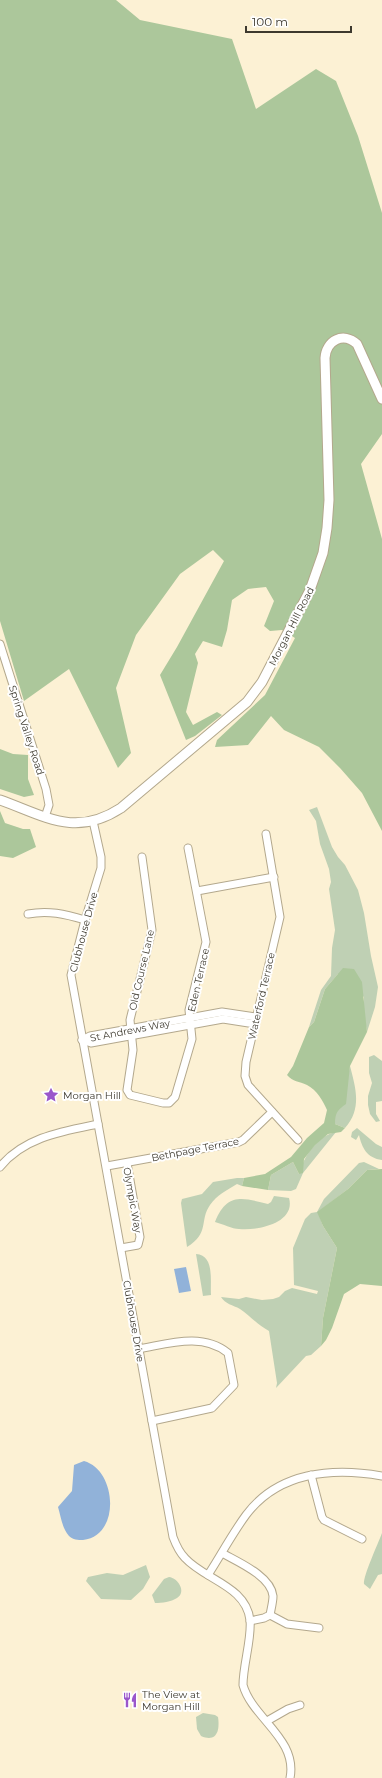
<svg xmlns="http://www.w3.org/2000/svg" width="382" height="1778" font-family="Montserrat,sans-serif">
  <rect width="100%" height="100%" fill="#fcf1d4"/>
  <g fill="#bfd0b4">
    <path d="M317,807L332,847L338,857L345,865L358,890L364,913L371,956L378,987L375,1007L367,1032L364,1014V997L338,974L325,989L314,1022L309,1027L321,990L331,976L332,948L335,930L329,889L331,882L329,869L320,844L316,821L309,810Z"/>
    <path d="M374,1055L382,1061V1101L376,1102V1114L380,1121L376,1122L370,1114L368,1105V1096L372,1083L369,1073V1057Z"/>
    <path d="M350,1066C356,1089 362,1109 345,1128L335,1124V1116L347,1082Z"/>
    <path d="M357,1128L376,1144L382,1147V1160C367,1158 362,1148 359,1135L356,1140L351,1137L352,1132Z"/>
    <path d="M336,1132L303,1173L296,1189L291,1191L268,1190L271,1175L293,1162L299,1174C304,1157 316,1136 336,1132Z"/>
    <path d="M364,1162L379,1169L367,1170L348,1189L318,1212L323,1226L337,1248L323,1318L321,1346L311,1355L306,1356L276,1388L277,1383L269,1331C258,1325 250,1316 240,1309C233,1305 225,1304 221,1297L239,1299L246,1297L262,1300L273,1299L279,1297L285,1291L292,1288L317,1294L318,1291L294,1285L293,1248L305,1219L311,1213L317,1212L324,1199L359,1163Z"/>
    <path d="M237,1178H244L242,1186L237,1184C227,1190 217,1195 210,1205C199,1221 210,1233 187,1247L181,1203L182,1199L202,1194L213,1182Z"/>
    <path d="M274,1196L289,1198C296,1223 258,1231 239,1229C232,1229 223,1224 215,1222C227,1192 243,1198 268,1204L271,1202Z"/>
    <path d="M196,1254C215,1255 210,1282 211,1295L203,1296Z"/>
    <path d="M382,1533V1574L378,1575L370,1589L364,1584C363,1576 378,1544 382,1533Z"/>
    <path d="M146,1565L150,1577L143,1589L131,1600L101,1599L86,1581L88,1577L107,1573L123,1575Z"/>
    <path d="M169,1577C178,1578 187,1592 177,1598C171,1602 162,1603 155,1603L152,1595L164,1579Z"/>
    <path d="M203,1713L215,1715L218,1717C220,1730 217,1743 201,1736L197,1729L196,1717Z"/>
  </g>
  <g fill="#acc79b">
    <path d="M0,0H116L140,20L232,39L256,109L316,69L336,81L358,136L382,213V434L361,464L382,539V831L362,793L340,768L319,747L284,730L271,716L248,745L215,747L217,740L265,695L295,638L282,630L270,631L264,626L274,601L266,587L248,589L232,600L227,630L222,647L203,641L195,654L198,663L186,712L193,725L217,712L222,715L195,736L186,740L160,675L177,647L224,561L213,550L180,574L136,635L116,688L131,753L118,768L69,669L24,701L0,621Z"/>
    <path d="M0,749L13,754L28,755V779L34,795L24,797L0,789Z"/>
    <path d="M0,811L5,823L23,829H30L36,847L13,858L0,856Z"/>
    <path d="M343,968L354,969L362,982L367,1032L350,1066L346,1104C338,1110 335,1112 335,1124L345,1128L341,1132L328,1134L315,1145L304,1159L303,1173L299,1174L293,1162L271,1175L268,1190L242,1186L244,1178L265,1174L291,1157L307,1138L324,1123L327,1110C323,1101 317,1090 307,1085C299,1081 293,1082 287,1075L293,1066L309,1027L314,1022L325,989Z"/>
    <path d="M382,1169V1286L360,1284L344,1294L332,1328L326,1340L321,1346L323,1318L337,1248L323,1226L317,1212L348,1189L367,1170Z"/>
  </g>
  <g fill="#91b2d9">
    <path d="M186,1267L191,1291L179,1293L174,1269Z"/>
    <path d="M84,1461C117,1470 121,1536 83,1540C78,1540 73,1540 69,1536C62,1528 61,1517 58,1507L72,1491L74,1465Z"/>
  </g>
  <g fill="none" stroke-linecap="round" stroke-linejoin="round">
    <g stroke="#b3a88d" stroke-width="9">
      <g id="minor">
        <path d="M0,644L46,789L49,805L45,817"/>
        <path d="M93,821L101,857V868L85,920L71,975L173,1537C176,1545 179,1552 185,1558C205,1580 246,1586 250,1620C252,1638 243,1665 243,1685C252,1718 298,1739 290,1778"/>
        <path d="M266,834L280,917L246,1062L245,1076L248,1085L298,1140"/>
        <path d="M142,857L152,930L130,1020L133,1050L127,1090L130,1095L163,1103H169L175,1097L192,1039L189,1010L206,942L188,848"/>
        <path d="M197,891L274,877"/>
        <path d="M28,914C48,910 65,914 85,920"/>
        <path d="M82,1040L90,1036L222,1012L256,1017"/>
        <path d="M82,1040L91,1043L223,1019L255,1024"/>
        <path d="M107,1166L239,1142L243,1140L272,1112"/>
        <path d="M0,1167C24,1137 64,1131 98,1124"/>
        <path d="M121,1248L138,1245L140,1237L127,1163"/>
        <path d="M138,1349C168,1344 202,1332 228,1353L234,1385L212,1408L152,1421"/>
        <path d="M311,1475L322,1517L324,1520L362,1539"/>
        <path d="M222,1553C238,1562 271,1576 273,1596C273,1602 271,1609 270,1615L264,1618L250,1621"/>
        <path d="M208,1575C221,1555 232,1534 246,1515C278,1472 332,1467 382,1476"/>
        <path d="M270,1615L287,1624L319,1628"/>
        <path d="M267,1721L288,1709L300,1705"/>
      </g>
    </g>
    <g stroke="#b3a88d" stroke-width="11">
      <path id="major" d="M0,800C45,816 75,838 121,808L247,702L262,682L310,590L323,553L327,528L329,500L325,358C326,341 343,331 357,344L382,399"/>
    </g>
    <use href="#minor" stroke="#fff" stroke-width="7"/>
    <use href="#major" stroke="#fff" stroke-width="9"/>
  </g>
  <defs>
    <g id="sight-bare" transform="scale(1.2)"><path d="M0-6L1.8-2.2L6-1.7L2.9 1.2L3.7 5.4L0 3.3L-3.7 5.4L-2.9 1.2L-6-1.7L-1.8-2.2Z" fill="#9a56cb" stroke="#fff" stroke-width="2.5" paint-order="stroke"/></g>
    <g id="restaurant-bare" transform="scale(1.2)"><path d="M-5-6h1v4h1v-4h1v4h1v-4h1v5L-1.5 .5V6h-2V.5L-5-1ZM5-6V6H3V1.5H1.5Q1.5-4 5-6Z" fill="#9a56cb" stroke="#fff" stroke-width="2.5" paint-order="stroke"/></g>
  </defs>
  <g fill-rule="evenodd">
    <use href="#sight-bare" x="51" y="1095"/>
    <use href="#restaurant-bare" x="130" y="1700"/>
  </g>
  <g text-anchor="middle" stroke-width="4" stroke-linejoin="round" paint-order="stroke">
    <g font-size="10" fill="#3d392e" stroke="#fff">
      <text transform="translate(291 626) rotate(-63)" y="4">Morgan Hill Road</text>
      <text transform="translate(27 730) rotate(72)" y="4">Spring Valley Road</text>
      <text transform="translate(83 932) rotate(-75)" y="4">Clubhouse Drive</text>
      <text transform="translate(141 970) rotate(-77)" y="4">Old Course Lane</text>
      <text transform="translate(198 980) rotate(-77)" y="4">Eden Terrace</text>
      <text transform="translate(261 996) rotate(-77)" y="4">Waterford Terrace</text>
      <text transform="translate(130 1030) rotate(-11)" y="4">St Andrews Way</text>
      <text transform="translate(195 1149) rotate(-11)" y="4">Bethpage Terrace</text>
      <text transform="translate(133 1200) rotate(80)" y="4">Olympic Way</text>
      <text transform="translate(134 1321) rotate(80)" y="4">Clubhouse Drive</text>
    </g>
    <g font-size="10" fill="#3d392e" stroke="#fff" text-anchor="start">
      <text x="63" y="1099">Morgan Hill</text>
      <text x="142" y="1698">The View at<tspan x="142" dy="12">Morgan Hill</tspan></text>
    </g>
  </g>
  <path d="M246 26v6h105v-6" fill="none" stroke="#3d392e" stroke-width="2"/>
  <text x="252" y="26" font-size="12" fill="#3d392e" stroke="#ffffff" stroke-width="3" paint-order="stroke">100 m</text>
</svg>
